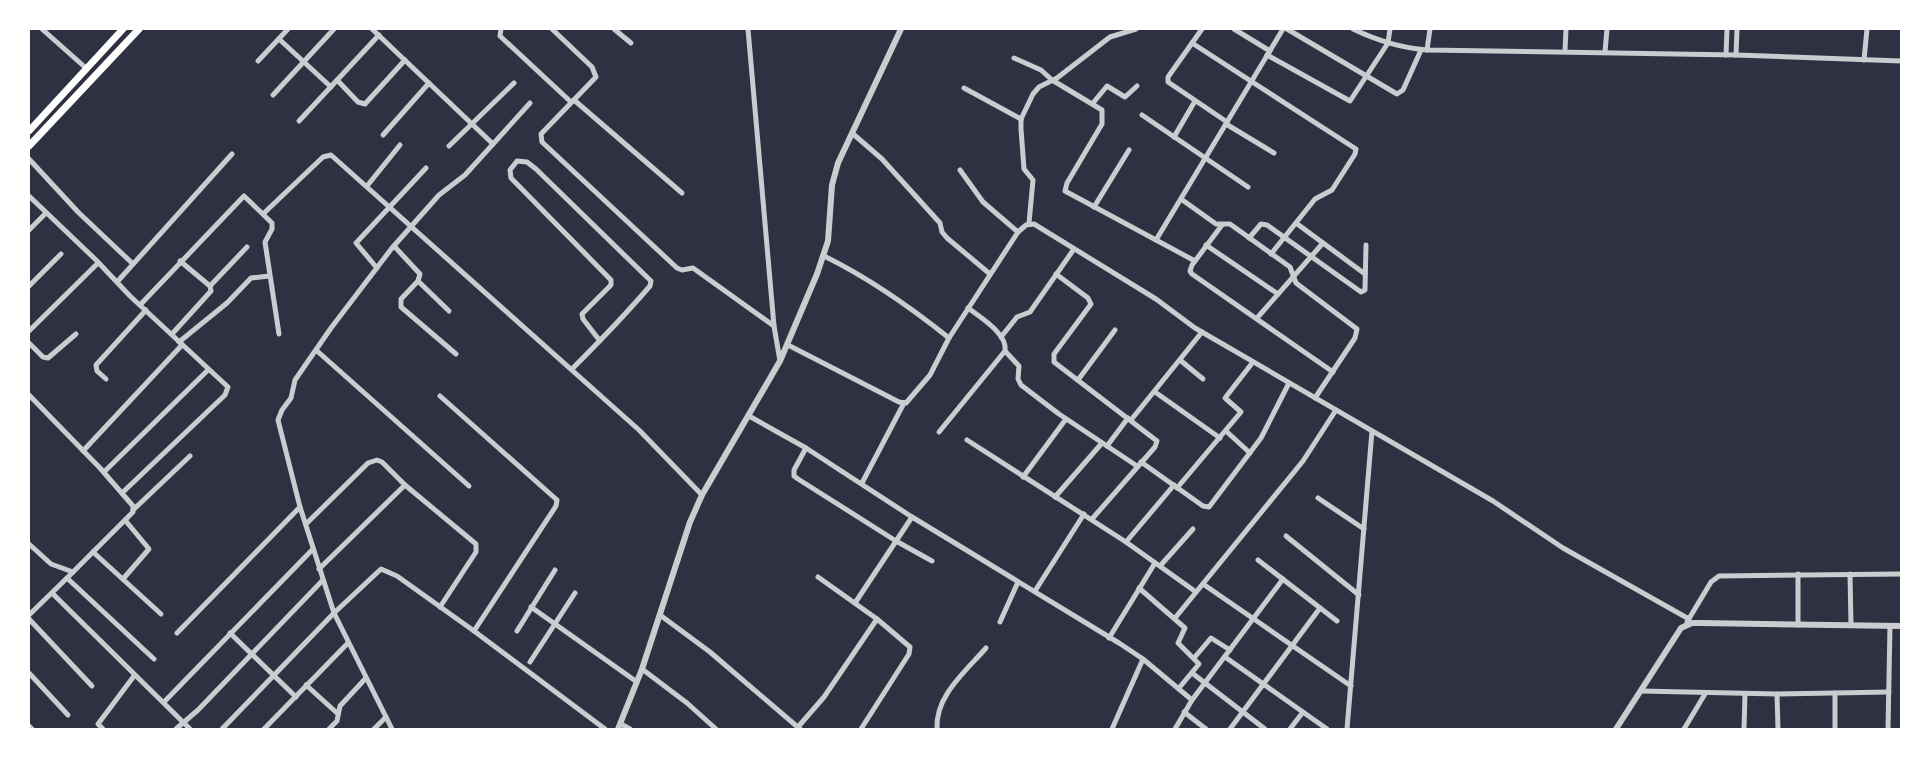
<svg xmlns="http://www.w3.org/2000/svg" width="1930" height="758" font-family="Cabin,sans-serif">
  <rect width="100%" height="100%" fill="#2d3142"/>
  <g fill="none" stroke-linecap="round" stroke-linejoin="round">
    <g stroke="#caccd0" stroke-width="5">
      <path d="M42,29L87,69"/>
      <path d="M372,29L493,144"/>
      <path d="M501,29L500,36L571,102"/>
      <path d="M552,29L592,67L596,77L541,134L542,142L677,268L682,270L693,268L774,326"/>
      <path d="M614,29L631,43"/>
      <path d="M748,29L774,326L780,361"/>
      <path d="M1202,29L1168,77V82L1227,122"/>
      <path d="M1234,29L1270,51"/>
      <path d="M1287,29L1397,94L1403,90L1421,50"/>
      <path d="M1353,29C1376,40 1401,48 1427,50L1736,55L1901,61"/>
      <path d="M279,39L331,87"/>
      <path d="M1192,43L1356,149L1355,154L1332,190L1315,199L1271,254"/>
      <path d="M1427,50L1430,29"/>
      <path d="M1565,51L1566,29"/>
      <path d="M1605,52L1607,29"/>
      <path d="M1267,55L1350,101L1388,43L1390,29"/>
      <path d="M1726,55L1727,29"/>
      <path d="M1736,55L1737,29"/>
      <path d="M1014,58L1041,70L1052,80L1102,110V124L1067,183L1065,191L1195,261"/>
      <path d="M1864,60L1867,29"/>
      <path d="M258,61L288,29"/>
      <path d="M337,80L358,102L365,104L405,60"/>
      <path d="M964,88L1021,119"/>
      <path d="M273,95L334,29"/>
      <path d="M574,100L682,193"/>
      <path d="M1093,103L1107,86L1125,97L1137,86"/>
      <path d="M1142,115L1248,187"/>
      <path d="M299,121L379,35"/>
      <path d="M1226,124L1274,153"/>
      <path d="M852,133L882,159L940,223L942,232L947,238L990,274"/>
      <path d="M383,135L429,83"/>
      <path d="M1174,137L1195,101"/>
      <path d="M449,146L514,83"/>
      <path d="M29,159L78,212L133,264"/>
      <path d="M960,170L983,202L1018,232"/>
      <path d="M367,186L400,145"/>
      <path d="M29,196L96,260L130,296L228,387L225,395L122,493"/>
      <path d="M1181,199L1216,224H1230L1290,267L1296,283L1357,329L1355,338L1315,398"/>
      <path d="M1094,207L1129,150"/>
      <path d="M263,214L323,157L331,155L639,430L702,495"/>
      <path d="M1029,223L1033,180L1024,169L1021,129V119L1033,94L1039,87L1057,78L1110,37L1136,29"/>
      <path d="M1296,223L1365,274"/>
      <path d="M1222,225L1192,265L1190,271L1192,274L1333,372"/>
      <path d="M29,230L46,213"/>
      <path d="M1249,238L1261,224L1267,225L1361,292L1365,290L1366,245"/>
      <path d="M1156,240L1283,29"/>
      <path d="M1206,245L1278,294"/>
      <path d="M394,246L420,274L418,281L401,299V307L456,354"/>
      <path d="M824,256C869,278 909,306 949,338"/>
      <path d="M377,268L356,243L426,168"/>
      <path d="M1056,274L1088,298L1091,304L1054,354V362L1157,441L1155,447L1092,519"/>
      <path d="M418,281L449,311"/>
      <path d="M117,282L232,154"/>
      <path d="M29,286L61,254"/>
      <path d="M210,286L247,247"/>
      <path d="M140,305L244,196L272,223V229L265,242L279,334"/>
      <path d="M1257,318L1323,243"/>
      <path d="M29,331L98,263"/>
      <path d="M172,334L211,291L210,286L180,261"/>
      <path d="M1001,337L1017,317L1030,312L1074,249"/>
      <path d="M179,342L227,303L251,278L269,276"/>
      <path d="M29,343L43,357L48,358L76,334"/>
      <path d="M788,345L899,402L906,403L930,375L949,338L1018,232L1026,225L1034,224L1156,299L1195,328L1493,501L1563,548L1689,619"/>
      <path d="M316,350L469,486"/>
      <path d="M1005,351L1019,366L1018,379L1021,385L1059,414L1137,466"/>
      <path d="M1180,360L1203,379"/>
      <path d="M572,369C599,342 625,315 650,286L651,281L536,169L527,162L517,161L510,170L511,178L611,280V285L582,314L583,319L600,341"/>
      <path d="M106,379L97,371L96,365L146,310"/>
      <path d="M1078,380L1115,330"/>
      <path d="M1155,392L1220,438"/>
      <path d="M29,395L100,468L133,506V512L67,578L154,659"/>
      <path d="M440,396L557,500L556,506L474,631"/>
      <path d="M749,416L806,448L912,517L1119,643L1143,659L1192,700L1175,729"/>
      <path d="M1131,420L1202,332"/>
      <path d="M1226,431L1250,453"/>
      <path d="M939,432L1005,351C1008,334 980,317 968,308"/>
      <path d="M967,440L1126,542L1196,592"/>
      <path d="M1107,446L1128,418"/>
      <path d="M806,448L794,470V476L798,479L896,541L932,561"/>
      <path d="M83,451L182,345"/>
      <path d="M1141,462L1203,506L1209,507L1261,438L1289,383"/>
      <path d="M104,472L208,370"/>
      <path d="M1023,477L1066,419"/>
      <path d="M862,483L904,403"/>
      <path d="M1177,488L1241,412L1225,398L1253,362"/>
      <path d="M1055,497L1102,443"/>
      <path d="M1318,498L1364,529"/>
      <path d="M300,507L334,613L392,729"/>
      <path d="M133,510L190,456"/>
      <path d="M306,524L368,463L377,460L382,462L405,485L476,544V552L440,607"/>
      <path d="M1286,536L1359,595"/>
      <path d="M1126,542L1174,485"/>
      <path d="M29,544L51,564L73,572"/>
      <path d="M93,552L161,614"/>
      <path d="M1258,560L1337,621"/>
      <path d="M1160,566L1193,529"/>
      <path d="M319,569L405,485"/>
      <path d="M1798,574V625"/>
      <path d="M1850,574L1851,625"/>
      <path d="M818,577L877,619L910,647L909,654L861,729"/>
      <path d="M123,579L149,549L125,520"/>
      <path d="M1203,584L1351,686"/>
      <path d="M1139,588L1185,628L1178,643L1199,664L1179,688"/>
      <path d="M1035,591L1084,514"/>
      <path d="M52,593L190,729"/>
      <path d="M855,603L912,517"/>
      <path d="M531,607L637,682"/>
      <path d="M29,615L67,578"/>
      <path d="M660,615L710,652L800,729"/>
      <path d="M1175,618L1303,461L1336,410"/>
      <path d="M29,619L92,686"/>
      <path d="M1000,622L1018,582"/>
      <path d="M1687,622L1711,582L1719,576L1901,574"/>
      <path d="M517,631L555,570"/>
      <path d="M177,633L300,507L278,420L282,410L291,398L295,380L331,328L392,248L439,195L465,175L530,103"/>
      <path d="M230,633L296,697"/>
      <path d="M1109,638L1155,563"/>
      <path d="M1225,657L1327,729"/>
      <path d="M1194,658L1211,638L1230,650"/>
      <path d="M530,662L575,593"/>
      <path d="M642,669L687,703L716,729"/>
      <path d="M29,673L68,715"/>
      <path d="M1192,673L1265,729"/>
      <path d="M306,685L337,713"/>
      <path d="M1641,691L1777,694L1889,692"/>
      <path d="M1835,693V729"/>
      <path d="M1777,694L1778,729"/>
      <path d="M1192,700L1283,579"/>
      <path d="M164,702L313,549"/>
      <path d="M1184,712L1206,729"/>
      <path d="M621,724L630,729"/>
      <path d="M29,726L32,729"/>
      <path d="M798,727L824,697L877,619"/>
      <path d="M103,729L98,724L134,676"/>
      <path d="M176,729L198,710L322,581"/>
      <path d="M222,729L334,613L381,569L397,576L474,631L605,729"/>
      <path d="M264,729L348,643"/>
      <path d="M329,729L337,721L340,706L366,678"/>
      <path d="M374,729L386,717"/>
      <path d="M937,729C935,696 966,671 986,648"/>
      <path d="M1112,729L1143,659"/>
      <path d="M1230,729L1320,608"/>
      <path d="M1290,729L1303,712"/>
      <path d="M1347,729L1372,431"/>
      <path d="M1684,729L1705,694"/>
      <path d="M1744,729L1745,694"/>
      <path d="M1888,729L1890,626"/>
    </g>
    <g stroke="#caccd0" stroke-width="6">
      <path d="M618,729L642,669L690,522L702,495L780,361L817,274L828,241L832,185L838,163L901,29"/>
      <path d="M1616,729L1681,628L1692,623H1700L1901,626"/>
    </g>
    <g stroke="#fff" stroke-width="7">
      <path d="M29,131L123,29"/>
      <path d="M29,146L139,29"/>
    </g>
  </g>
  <rect width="1930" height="758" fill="none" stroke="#ffffff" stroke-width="60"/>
</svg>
